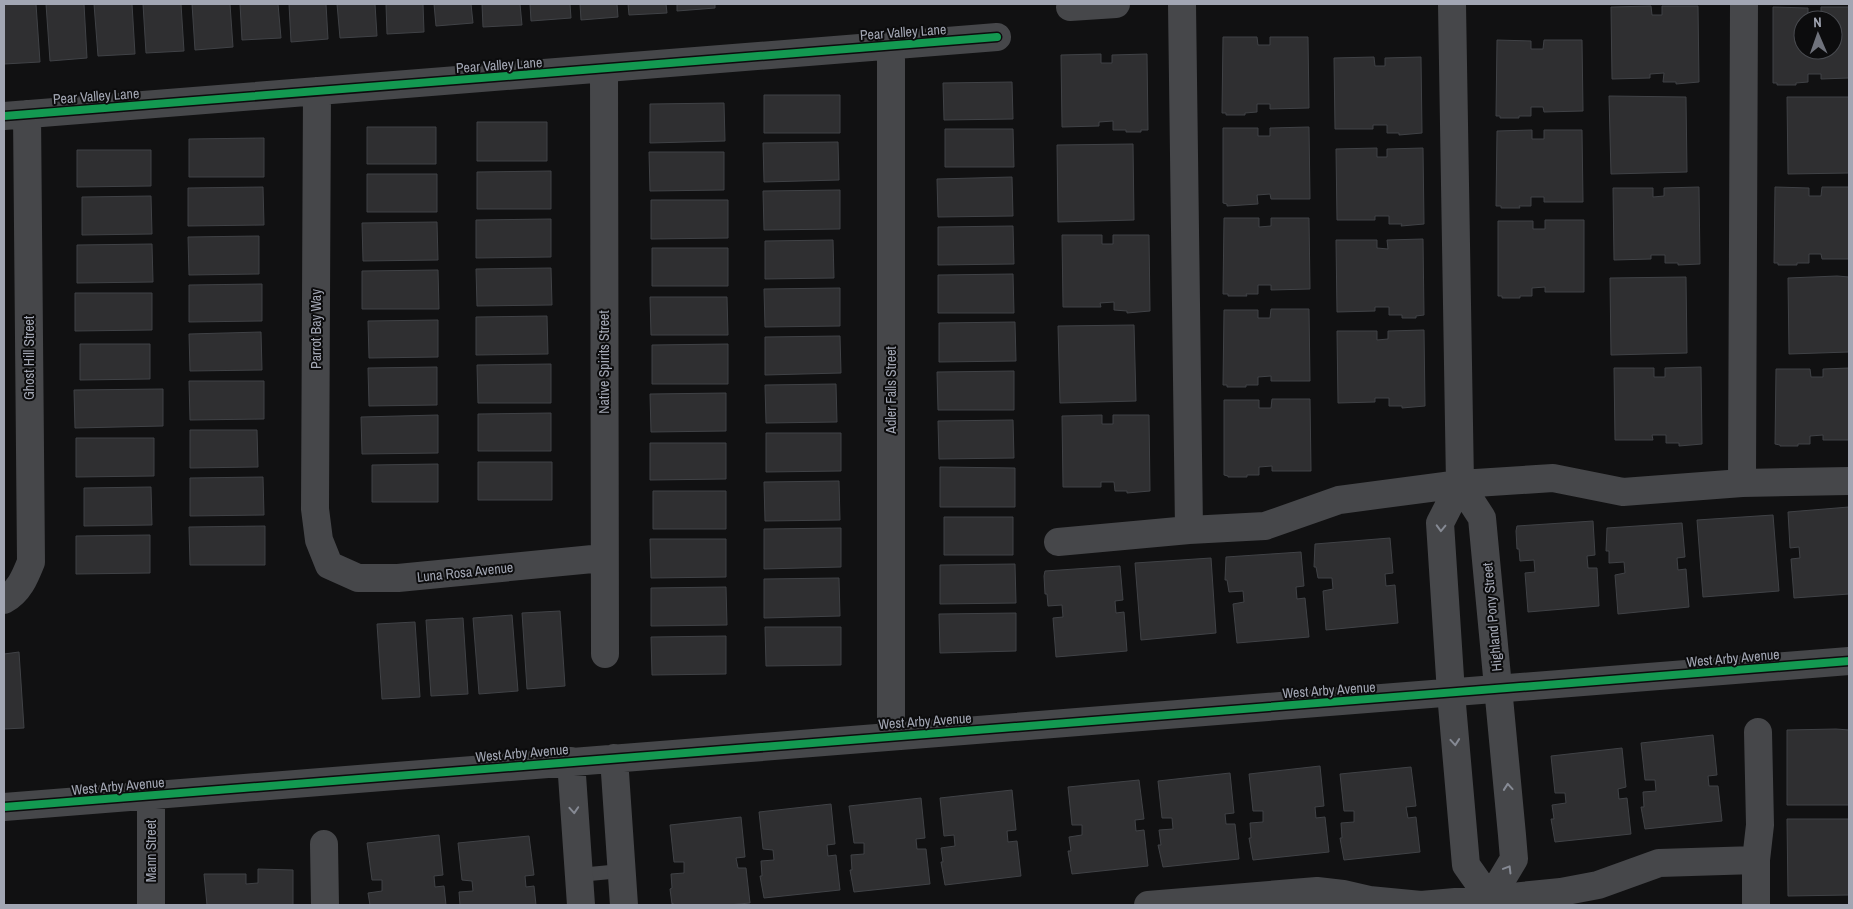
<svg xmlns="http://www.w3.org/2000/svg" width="1853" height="909" viewBox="0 0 1853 909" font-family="'Archivo Narrow',sans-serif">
	<rect width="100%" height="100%" fill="#111112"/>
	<path fill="#2f2f31" stroke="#404246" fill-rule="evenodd" d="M4 4H36L40 62 4 64Z
		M46 4H84L87 58 50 61Z
		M94 4H132L135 54 98 56Z
		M143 4H181L184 51 146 53Z
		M192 4H230L233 47 195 50Z
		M240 4H278L281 38 242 40Z
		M289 4H326L328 39 291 42Z
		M337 4H375L377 36 340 38Z
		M386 4H423L424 32 387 34Z
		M434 4H471L473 23 436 26Z
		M482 4H520L522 25 483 27Z
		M530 4H570L571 18 531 21Z
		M580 4H617L618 17 581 20Z
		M628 4H666L667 13 629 15Z
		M677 4H715V8L677 11Z
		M1651 6 1652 15H1662V6H1698L1699 82 1676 84V82H1663L1664 73 1650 74V78L1612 79 1611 7Z
		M1773 7 1808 8V15H1821V7H1849V78L1821 79V74H1808V82L1796 83V85H1777V83H1773ZM1803 20H1833V50H1803Z
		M1223 37H1257L1258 45H1270V37H1308L1309 108 1270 109V104H1257V112L1245 113V115H1226V113H1222Z
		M1497 40 1531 41V49H1543L1544 40H1582L1583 111 1544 112 1543 107H1531V116H1519V118H1500V116H1496Z
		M1101 54V63H1112V55L1147 54 1148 130H1141V132H1126V130H1113V121L1099 122V126L1062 127 1061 55Z
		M1374 57 1375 66H1385V58L1421 57 1422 133 1399 135V133H1387V125H1373V129H1335L1334 58Z
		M1012 82 1013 119 944 120 943 83Z
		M764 95H840V133H764Z
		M1609 96 1686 97 1687 172 1611 174Z
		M1787 97H1849V173L1788 174Z
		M724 103 725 141 650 143V104Z
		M477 122H547V161H477Z
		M367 127H436V164H367Z
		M1309 127 1310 199H1271L1270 194 1257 195 1258 204 1227 206V204L1223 203V128H1258V136H1270V128Z
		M945 129H1013L1014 167H945Z
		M1532 130V139H1544V130H1582L1583 202H1544V197H1531V206H1519L1520 208H1501V206H1496L1497 131Z
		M264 138V177H189V139Z
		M838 142 839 180 764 182 763 143Z
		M1133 144 1134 220 1058 222 1057 145Z
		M1377 148V157H1387V149L1423 148 1424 224 1401 226 1402 224H1389V216H1375V220H1337L1336 149Z
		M77 150H151V186L77 187Z
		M649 152H724V190L650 191Z
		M551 171V209H477V172Z
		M367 174H437V212H367Z
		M1012 177 1013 216 938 217 937 179Z
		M263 187 264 225 188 226V188Z
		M1699 187 1700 264 1678 265V263H1665V255H1651V259L1614 260 1613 188H1653V197L1664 196V188Z
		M1775 187 1809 188V196H1821L1822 187H1849V259H1822L1821 254H1809V263H1797V265H1778V263H1774Z
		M840 190V229L764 230 763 191Z
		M151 196 152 234 82 235V197Z
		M651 200H728V238L651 239Z
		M1224 218H1259V227L1271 226V218H1309L1310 289 1271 290V285H1258V294H1246L1247 296H1228V294H1223Z
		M551 219V257L476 258V220Z
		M1545 220H1584V292H1545V287L1532 288V296H1520V298H1502V296H1498V221H1533V229H1545Z
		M437 222 438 260 363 261 362 223Z
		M1013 226 1014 264 938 265V227Z
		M1062 235H1102V244H1113V235H1149L1150 311 1127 313V311L1114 310V302L1100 303 1101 307H1063Z
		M259 236V274L189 275 188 237Z
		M1423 239 1424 315 1416 316V318H1402V315H1389V307H1375V311L1337 312 1336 240H1377V248L1388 249 1387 240Z
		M833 240 834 278 765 279V241Z
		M152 244 153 282 77 283V245Z
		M652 248H728V286H652Z
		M551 268 552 305 477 306 476 269Z
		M438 270 439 309H362V271Z
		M1013 274 1014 313H938V275Z
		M1837 276 1849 277V352L1789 354 1788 278Z
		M1686 277 1687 353 1611 355 1610 278Z
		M262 284V321L189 322V285Z
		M840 288V326L765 327 764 289Z
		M75 293H152V330L75 331Z
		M650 297H727L728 335H651Z
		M1271 309H1309L1310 381H1271V376L1258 377V385H1246V387H1227V385H1223L1224 310H1258V318H1270Z
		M547 316 548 354 476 355V317Z
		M438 320V357L369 358 368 321Z
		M1015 322 1016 361 939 362V323Z
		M1134 325 1136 401 1060 403 1058 326Z
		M1424 330 1425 406 1402 408V406H1389V398H1375V402L1338 403 1337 331H1377V340L1388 339V331Z
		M261 332 262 370 190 371 189 334Z
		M840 336 841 373 765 375V337Z
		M80 344H150V379L80 380Z
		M728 344V384H652V345Z
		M551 364V403H478L477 365Z
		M437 367V405L369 406 368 368Z
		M1701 367 1702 444 1679 446V443H1666V435H1652L1653 440H1615L1614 368H1654V377H1665V368Z
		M1849 368V440H1823V435L1810 436V444H1798V446H1780V445L1775 444 1776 369H1810L1811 377H1823V369Z
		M1014 371V410H938L937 372Z
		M189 381H264V419L190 420Z
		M836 384 837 422 766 423 765 385Z
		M163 389V426L75 428 74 390Z
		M726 393V431L651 432 650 394Z
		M1272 399H1310L1311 471H1272V466L1259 467V475H1247V477H1228V476L1224 475V400H1259V408H1271Z
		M551 413V451H478V414Z
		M438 415V453L362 454 361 417Z
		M1102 415V424H1113V415H1149L1150 491 1127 493V491H1115L1114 482H1101V487H1063L1062 416Z
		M1013 420 1014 458 939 459 938 421Z
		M190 430H257L258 467 190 468Z
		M766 433H841V471L766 472Z
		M76 438H154V476L76 477Z
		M650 443H726V479L650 480Z
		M478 462H552V500H478Z
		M438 464V502H372V465Z
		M940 467 1015 468V507H940Z
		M263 477 264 515 190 516V478Z
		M839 481 840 520 765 521 764 482Z
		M151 487 152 525 84 526V488Z
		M653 491H726V529H653Z
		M1849 507V594L1794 598 1791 559 1800 558 1799 547 1790 548 1788 512Z
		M1773 515 1779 591 1703 597 1697 520Z
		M944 517H1013V555H944Z
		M1593 521 1595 555 1587 556 1588 568H1597L1599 606 1528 612 1525 573 1535 572 1534 560 1520 561 1519 549H1517L1516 531 1517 526Z
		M1682 523 1685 557 1677 558 1678 570 1686 569 1689 607 1618 614 1615 575 1625 573 1624 562 1609 563V551H1606L1607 528Z
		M265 526V565H190L189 527Z
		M841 528V567L764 569V529Z
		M150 535V573L76 574V536Z
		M1390 538 1393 573 1385 574 1386 586 1395 585 1398 623 1326 630 1323 591 1333 589 1332 578H1318L1316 567H1314L1315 544Z
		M650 539H726V577L651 578Z
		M1301 552 1304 586 1296 587 1297 599 1305 598 1309 637 1237 643 1233 604 1244 602 1243 591 1229 592 1227 580H1225L1226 557Z
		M1211 558 1216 633 1141 640 1135 563Z
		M1015 564 1016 603 940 604V565Z
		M1120 566 1123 600 1115 601 1116 613 1124 612 1127 651 1056 657 1053 618 1063 617 1062 605 1048 606 1047 594H1045L1044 576 1045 571Z
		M839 578 840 616 764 618V579Z
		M726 587 727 625 651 626V588Z
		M560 611 565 686 527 689 522 613Z
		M1016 613V651L940 653 939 614Z
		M512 615 518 691 479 694 473 618Z
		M463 618 468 694 431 696 426 620Z
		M415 622 420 697 382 699 377 624Z
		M765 627H841V665L766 666Z
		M726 636V674L652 675 651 637Z
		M19 652 24 728 4 729V654Z
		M1836 729 1849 730V805H1787V730Z
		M1713 735 1717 775 1708 776 1709 786H1718L1722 821 1645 829 1641 807H1644L1643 792 1656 791 1655 780H1645L1641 743Z
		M1622 748 1626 787 1618 789 1619 799 1627 798 1631 834 1555 842 1551 819H1554L1552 805 1566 803 1565 793H1555L1551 756Z
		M1320 766 1324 806 1315 807 1316 818 1325 817 1329 852 1253 860 1249 838H1251L1250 823 1263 822V811H1253L1249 774Z
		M1411 767 1416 806 1406 807 1408 818 1416 817 1420 852 1344 860 1340 838H1342L1341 823 1354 822V811H1344L1340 774Z
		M1230 773 1234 813 1225 814 1226 824H1235L1239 859 1163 867 1158 845H1161L1159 830 1173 829 1172 818H1162L1158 781Z
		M1139 780 1144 819 1135 820 1136 831 1144 830 1148 866 1072 874 1068 851H1071L1069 837 1082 835V825H1072L1068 787Z
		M1012 790 1016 830 1007 831 1008 842 1017 841 1021 876 945 885 941 862H943L941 848 955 846 954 835 944 836 940 798Z
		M921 798 925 838 916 839 917 849H926L930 884 854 892 850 870H852L851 855 864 854V843H854L849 806Z
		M831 804 835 844 827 845 828 856 836 855 840 890 764 898 760 876H762L761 861 774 860 773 850 763 849 759 812Z
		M741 817 745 857 736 858 738 868H746L750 903 728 905H673V903L672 904 670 889 672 888 671 874 684 873V862H674L670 825Z
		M1787 819H1849V895L1788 896Z
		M439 835 443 875 434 876 435 887 444 886 446 905H370L368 893 382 891V880H372L367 843Z
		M529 836 534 875 525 876 526 887 534 886 536 905H460L459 892 473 891 472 881 462 880 458 843Z
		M258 869 293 870V905H207L204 874H246V884L258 883Z"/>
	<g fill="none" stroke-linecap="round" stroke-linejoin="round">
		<path stroke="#46474a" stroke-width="14" d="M579 875 621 871"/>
		<path stroke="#46474a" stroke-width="28" d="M1182 4 1189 530
			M1452 4 1460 484 1440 523 1451 693 1466 865 1490 899
			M1070 7 1116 4
			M891 45V736
			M604 69 605 654
			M317 91 315 509 319 540 329 565 358 578H398L603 558
			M4 116 997 37
			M1742 483 1744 4
			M1460 484 1482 518 1512 835 1514 859 1490 899
			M1058 542 1189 530 1265 526 1339 500 1460 484 1553 478 1623 492 1742 483 1849 481
			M4 600C19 592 25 577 31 562L27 114
			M614 758 624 905
			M571 761 581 905
			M151 796V905
			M4 807 1849 661
			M324 844 325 905
			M1148 905 1317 891 1343 894 1369 900 1421 905 1490 899 1561 892 1598 885 1659 863 1756 860
			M1756 905V860L1760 825 1758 732"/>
		<g stroke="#0c0c0d" stroke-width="11">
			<path id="cycleway" d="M4 116 997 37
				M4 807 1849 661"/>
		</g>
		<use href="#cycleway" stroke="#139951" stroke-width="8"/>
	</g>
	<defs><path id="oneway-chevron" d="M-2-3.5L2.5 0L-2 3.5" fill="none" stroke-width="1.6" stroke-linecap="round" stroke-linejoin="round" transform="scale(1.25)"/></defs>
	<g stroke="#868a94">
		<use href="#oneway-chevron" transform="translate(1441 528) rotate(92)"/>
		<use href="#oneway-chevron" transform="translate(1455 742) rotate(85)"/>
		<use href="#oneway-chevron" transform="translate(1508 787) rotate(-95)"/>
		<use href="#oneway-chevron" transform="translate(574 810) rotate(86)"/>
		<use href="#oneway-chevron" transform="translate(1508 869) rotate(-59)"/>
	</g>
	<g text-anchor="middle" stroke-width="4" stroke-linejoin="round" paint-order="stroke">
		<g font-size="14" fill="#a2a6b3" stroke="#0c0c0d">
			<text transform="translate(903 32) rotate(-4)" y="5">Pear Valley Lane</text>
			<text transform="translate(499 65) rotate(-4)" y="5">Pear Valley Lane</text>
			<text transform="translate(96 96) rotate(-4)" y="5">Pear Valley Lane</text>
			<text transform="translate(316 329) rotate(-90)" y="5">Parrot Bay Way</text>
			<text transform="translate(29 358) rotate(-90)" y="5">Ghost Hill Street</text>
			<text transform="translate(604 362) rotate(-90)" y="5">Native Spirits Street</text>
			<text transform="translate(891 390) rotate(-90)" y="5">Adler Falls Street</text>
			<text transform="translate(465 572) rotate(-6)" y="5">Luna Rosa Avenue</text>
			<text transform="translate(1492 617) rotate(-95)" y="5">Highland Pony Street</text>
			<text transform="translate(1733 658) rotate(-5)" y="5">West Arby Avenue</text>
			<text transform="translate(1329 690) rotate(-4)" y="5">West Arby Avenue</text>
			<text transform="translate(925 721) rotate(-4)" y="5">West Arby Avenue</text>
			<text transform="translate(522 753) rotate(-5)" y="5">West Arby Avenue</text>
			<text transform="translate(118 786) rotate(-5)" y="5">West Arby Avenue</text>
			<text transform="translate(151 851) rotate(-90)" y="5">Mann Street</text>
		</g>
	</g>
	<rect width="1853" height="909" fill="none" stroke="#a2a6b3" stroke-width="10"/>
	<g transform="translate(1818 35) rotate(358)"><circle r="24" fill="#0c0c0d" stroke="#484a4f"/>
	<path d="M0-4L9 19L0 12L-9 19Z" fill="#6f727b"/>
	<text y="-8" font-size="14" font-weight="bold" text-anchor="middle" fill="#a2a6b3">N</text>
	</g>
</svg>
